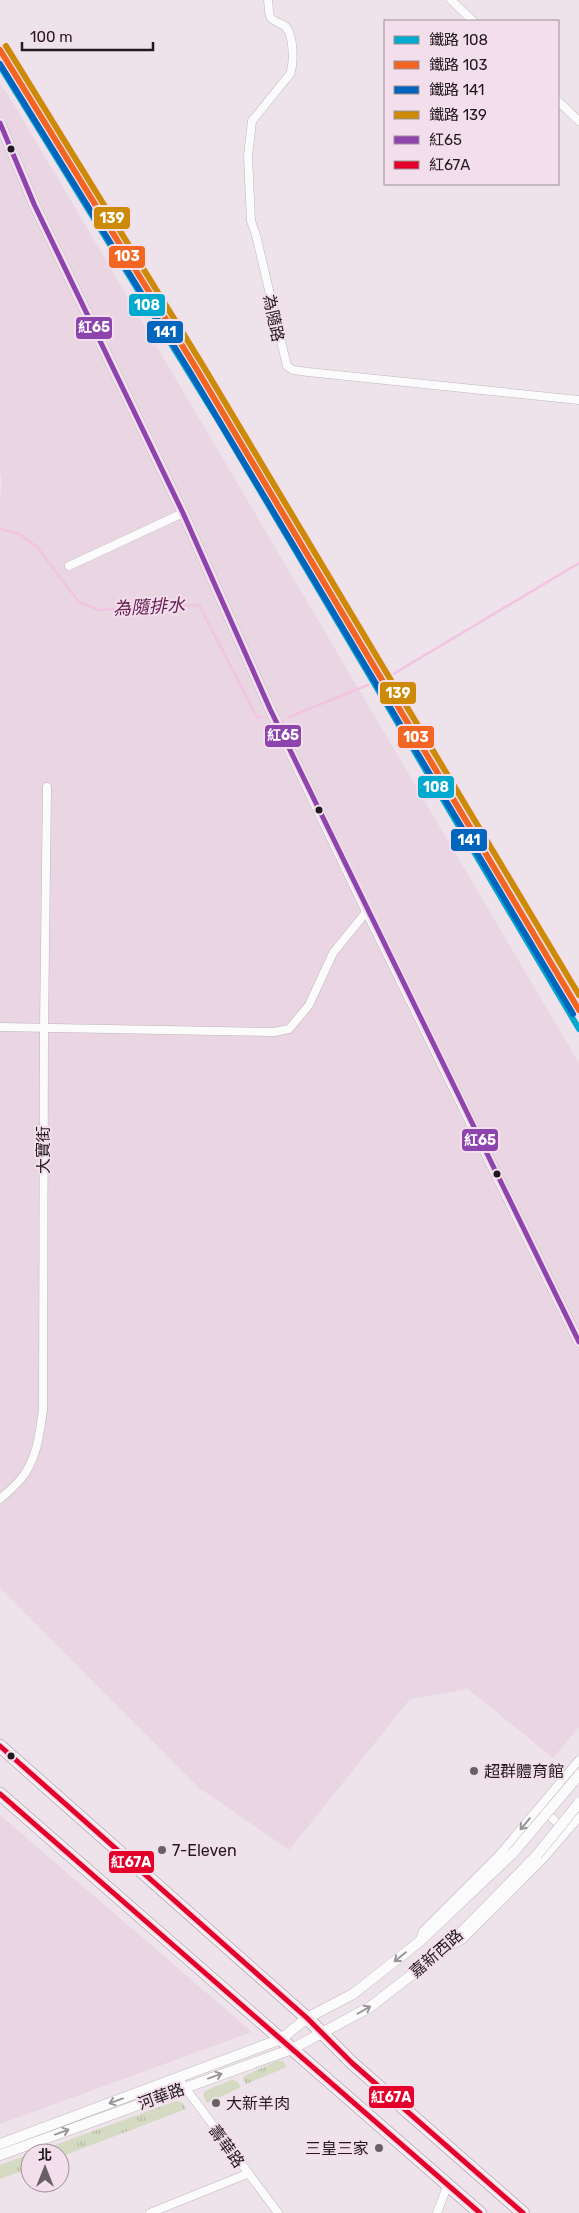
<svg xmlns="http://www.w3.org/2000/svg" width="579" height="2213" viewBox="0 0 579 2213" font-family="Rubik,'Noto Sans TC',sans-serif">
	<defs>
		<pattern id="park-tufts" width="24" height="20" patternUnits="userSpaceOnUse" patternTransform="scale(1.25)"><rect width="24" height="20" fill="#d5dac2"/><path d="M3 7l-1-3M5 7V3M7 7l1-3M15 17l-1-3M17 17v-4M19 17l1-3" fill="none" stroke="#b7baa6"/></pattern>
	</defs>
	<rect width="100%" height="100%" fill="#eee3ea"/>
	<path fill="#e9d6e2" d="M0 84 8 94 579 1063V1727L553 1758 468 1689 410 1699 289 1850 198 1787 0 1588V497L2 481 0 471Z
		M0 1815 252 2032 0 2124Z"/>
	<path fill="url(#park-tufts)" d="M277 2061H283L287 2067 246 2084 243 2080 244 2076Z
		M231 2080 237 2081 241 2087 207 2103 204 2097 205 2091Z
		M176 2101 183 2103 186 2109 60 2157V2153H33Z
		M30 2154V2168L0 2179V2165Z"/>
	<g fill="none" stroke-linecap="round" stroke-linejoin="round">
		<path stroke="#f2c4e2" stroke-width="2.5" d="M0 529 19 534 37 547 79 602 99 610 199 605 257 717H262
			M289 717 390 676 579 563"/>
		<g stroke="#bfb6bb" stroke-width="9">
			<path id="minor" d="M268 0C269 5 268 16 272 19 276 23 282 23 286 27 294 37 294 63 290 74L252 121 248 156 251 221 256 235 287 366 293 370 308 372 579 400
				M451 0 473 21
				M558 101 579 121
				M69 566 183 513
				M0 1027 274 1032 289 1029 309 1005 333 953 367 911
				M0 1499C7 1493 14 1487 20 1480 37 1461 40 1432 43 1409L44 1028 47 787
				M543 1810 564 1829
				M420 1940 423 1931 500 1854 579 1760
				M452 1945 462 1940 544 1858 579 1817
				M178 2078 278 2213
				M150 2213 247 2174
				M437 2213 448 2184"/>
		</g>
		<g stroke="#bfb6bb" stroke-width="11">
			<path id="tertiary" d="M0 123 34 204 183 513 270 709 367 911 579 1342
				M0 2144 281 2039 307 2018 353 1994 419 1942 513 1853
				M0 2155 292 2049 370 2007 445 1949 537 1855"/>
		</g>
		<g stroke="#bfb6bb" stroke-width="14">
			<path id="primary" d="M0 1746 307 2018 352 2063 523 2213
				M0 1794 480 2213"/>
		</g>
		<use href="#minor" stroke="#fcfbfc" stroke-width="8"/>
		<use href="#tertiary" stroke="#fcfbfc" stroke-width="10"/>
		<use href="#primary" stroke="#fcfbfc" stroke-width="12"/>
		<g stroke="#bfb6bb" stroke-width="11" stroke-linecap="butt">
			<path id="tertiary-bridge" d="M513 1853 579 1775
				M537 1855 579 1803"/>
		</g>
		<use href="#tertiary-bridge" stroke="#fcfbfc" stroke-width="10"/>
		<g stroke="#f3deeb" stroke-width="9">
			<path id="bus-1" d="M0 123 34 204 183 513 270 709 579 1342"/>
		</g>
		<g stroke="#f3deeb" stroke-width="9">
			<path id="bus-2" d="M0 1746 307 2018 352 2063 523 2213
				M0 1794 480 2213"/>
		</g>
		<use href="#bus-1" stroke="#8e44ad" stroke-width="5"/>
		<use href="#bus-2" stroke="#e4002b" stroke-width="5"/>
		<g stroke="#f3deeb" stroke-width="10">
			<path id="rail-1" d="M0 66 221 425 579 1029"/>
		</g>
		<g stroke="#f3deeb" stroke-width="10">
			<path id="rail-2" d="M0 50 196 368 579 1010"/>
		</g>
		<g stroke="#f3deeb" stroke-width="10">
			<path id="rail-3" d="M0 64 190 372 573 1014"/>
		</g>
		<g stroke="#f3deeb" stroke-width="10">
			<path id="rail-4" d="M6 46 202 364 579 995"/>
		</g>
		<use href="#rail-1" stroke="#00a9ce" stroke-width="6"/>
		<use href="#rail-2" stroke="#f26522" stroke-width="6"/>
		<use href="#rail-3" stroke="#0065bd" stroke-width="6"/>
		<use href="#rail-4" stroke="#cc8a06" stroke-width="6"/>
	</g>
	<defs><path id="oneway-shaft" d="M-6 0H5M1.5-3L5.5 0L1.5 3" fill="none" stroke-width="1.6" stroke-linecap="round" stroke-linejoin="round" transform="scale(1.25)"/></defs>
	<g stroke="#999598">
		<use href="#oneway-shaft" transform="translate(525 1824) rotate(130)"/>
		<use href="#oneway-shaft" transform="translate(400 1957) rotate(141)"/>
		<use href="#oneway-shaft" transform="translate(364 2010) rotate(-30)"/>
		<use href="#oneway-shaft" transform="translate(215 2076) rotate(-20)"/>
		<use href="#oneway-shaft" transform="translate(116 2101) rotate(160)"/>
		<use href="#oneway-shaft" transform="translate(62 2132) rotate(-20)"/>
	</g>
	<g fill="#20191e" stroke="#f3deeb" stroke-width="2">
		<circle cx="11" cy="149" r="4.5"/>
		<circle cx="319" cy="810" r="4.5"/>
		<circle cx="497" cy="1174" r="4.5"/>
		<circle cx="11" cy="1756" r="4.5"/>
	</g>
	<g fill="#686065" stroke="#f3deeb" stroke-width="2">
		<circle cx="474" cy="1771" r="5"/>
		<circle cx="162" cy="1850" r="5"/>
		<circle cx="216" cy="2103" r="5"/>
		<circle cx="379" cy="2148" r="5"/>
	</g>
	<g text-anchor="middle" stroke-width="4" stroke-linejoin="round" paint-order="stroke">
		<g font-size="16" fill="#20191e" stroke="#f3deeb">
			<text transform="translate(274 318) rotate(78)" y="6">為隨路</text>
			<text transform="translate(43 1150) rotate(-90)" y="6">大寶街</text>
			<text transform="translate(436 1953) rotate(-41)" y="6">嘉新西路</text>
			<text transform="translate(161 2096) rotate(-20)" y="6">河華路</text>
			<text transform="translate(227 2146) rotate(54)" y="6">壽華路</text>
		</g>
		<g font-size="16" fill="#20191e" stroke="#f3deeb" text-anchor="start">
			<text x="484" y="1777">超群體育館</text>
			<text x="172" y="1856">7-Eleven</text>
			<text x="226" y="2109">大新羊肉</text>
			<text x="369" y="2154" text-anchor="end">三皇三家</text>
		</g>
		<g font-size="18" font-style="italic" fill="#672054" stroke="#f3deeb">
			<text transform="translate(149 607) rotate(-3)" y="6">為隨排水</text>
		</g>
	</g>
	<g stroke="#f3deeb" stroke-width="2">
		<rect x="93" y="206" width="38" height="24" rx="5" fill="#cc8a06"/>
		<rect x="108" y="245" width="38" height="24" rx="5" fill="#f26522"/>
		<rect x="128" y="293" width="38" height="24" rx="5" fill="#00a9ce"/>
		<rect x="75" y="316" width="38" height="24" rx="5" fill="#8e44ad"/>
		<rect x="146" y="320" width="38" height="24" rx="5" fill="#0065bd"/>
		<rect x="379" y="681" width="38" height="24" rx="5" fill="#cc8a06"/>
		<rect x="264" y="724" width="38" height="24" rx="5" fill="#8e44ad"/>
		<rect x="397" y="725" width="38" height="24" rx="5" fill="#f26522"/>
		<rect x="417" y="775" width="38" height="24" rx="5" fill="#00a9ce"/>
		<rect x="450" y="828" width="38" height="24" rx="5" fill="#0065bd"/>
		<rect x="461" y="1128" width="38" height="24" rx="5" fill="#8e44ad"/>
		<rect x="108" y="1850" width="47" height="24" rx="5" fill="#e4002b"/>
		<rect x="368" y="2085" width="47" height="24" rx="5" fill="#e4002b"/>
	</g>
	<g font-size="14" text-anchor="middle" font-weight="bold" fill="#fff">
		<text x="112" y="223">139</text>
		<text x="127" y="261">103</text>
		<text x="147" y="310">108</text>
		<text x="94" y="332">紅65</text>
		<text x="165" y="337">141</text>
		<text x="398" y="698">139</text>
		<text x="283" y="740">紅65</text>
		<text x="416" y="742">103</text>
		<text x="436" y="792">108</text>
		<text x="469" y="845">141</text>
		<text x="480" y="1145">紅65</text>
		<text x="131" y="1867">紅67A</text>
		<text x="391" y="2102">紅67A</text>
	</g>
	<rect x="384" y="20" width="175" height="165" fill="#f3deeb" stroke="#9f8f99"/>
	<rect x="394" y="36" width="25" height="8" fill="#00a9ce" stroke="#9f8f99"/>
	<text x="429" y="45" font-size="15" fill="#20191e">鐵路 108</text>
	<rect x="394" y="61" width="25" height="8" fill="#f26522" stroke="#9f8f99"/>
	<text x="429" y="70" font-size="15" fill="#20191e">鐵路 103</text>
	<rect x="394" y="86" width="25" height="8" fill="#0065bd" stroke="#9f8f99"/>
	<text x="429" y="95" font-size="15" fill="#20191e">鐵路 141</text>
	<rect x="394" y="111" width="25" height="8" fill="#cc8a06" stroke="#9f8f99"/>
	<text x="429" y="120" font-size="15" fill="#20191e">鐵路 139</text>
	<rect x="394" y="136" width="25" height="8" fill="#8e44ad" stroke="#9f8f99"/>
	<text x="429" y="145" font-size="15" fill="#20191e">紅65</text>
	<rect x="394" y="161" width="25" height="8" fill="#e4002b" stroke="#9f8f99"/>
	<text x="429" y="170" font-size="15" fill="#20191e">紅67A</text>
	<g transform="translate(45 2168)"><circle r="24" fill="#f3deeb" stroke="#9f8f99"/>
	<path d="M0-4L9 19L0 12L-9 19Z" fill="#686065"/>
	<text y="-8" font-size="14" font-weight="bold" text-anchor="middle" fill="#20191e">北</text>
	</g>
	<path d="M22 42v8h131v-8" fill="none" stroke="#20191e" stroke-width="2.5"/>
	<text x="30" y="42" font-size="15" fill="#20191e" stroke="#f3deeb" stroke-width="4" paint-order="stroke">100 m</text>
</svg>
